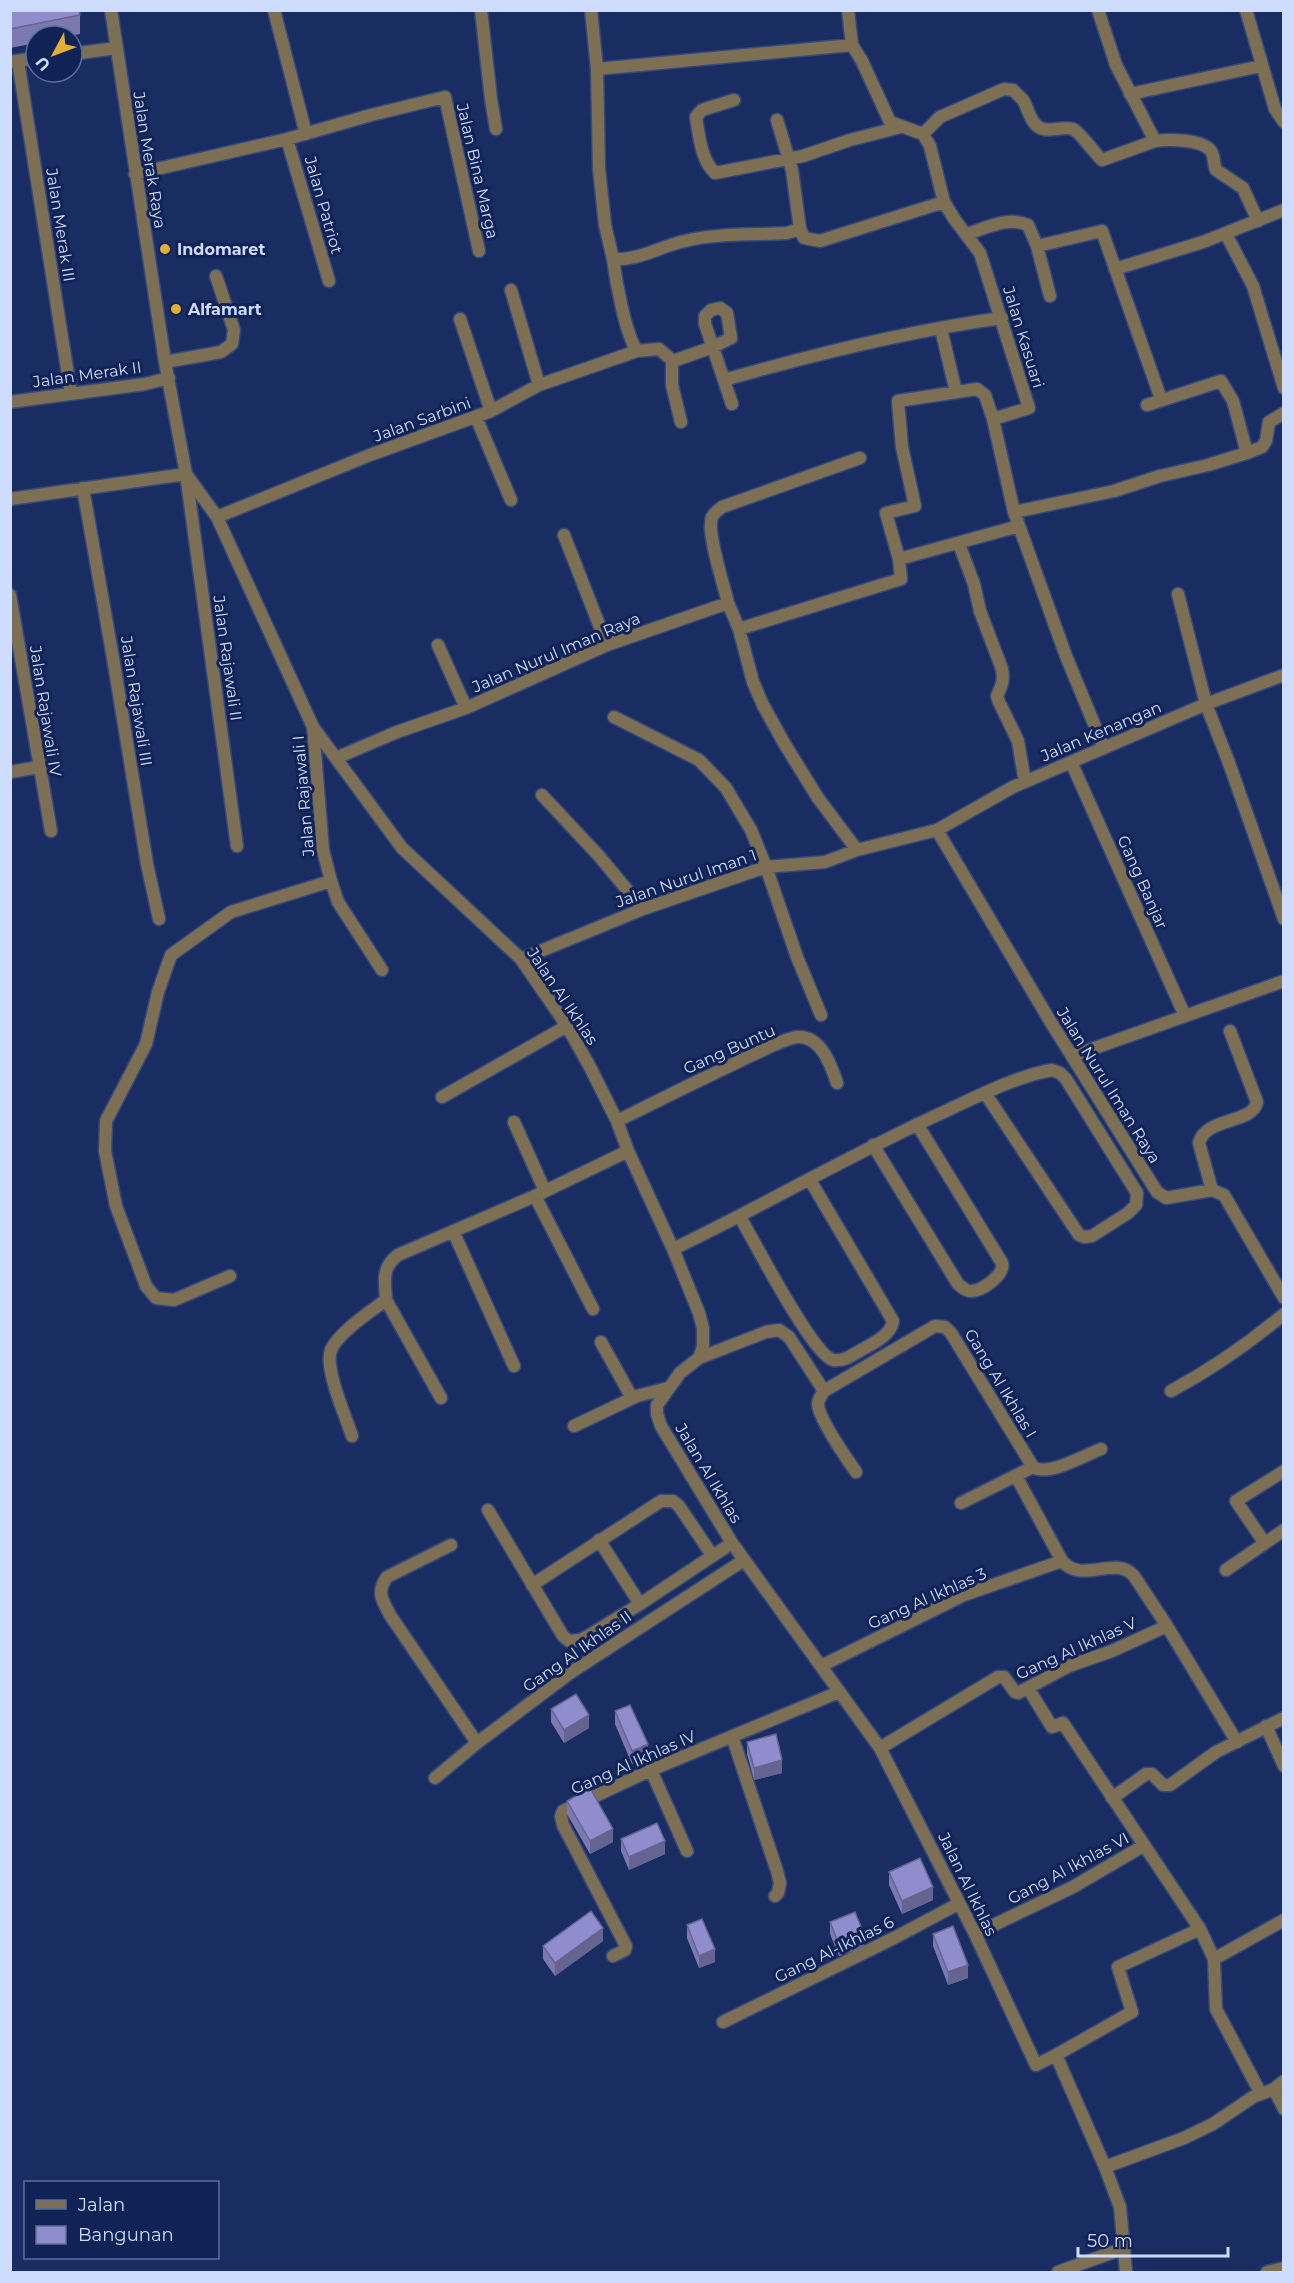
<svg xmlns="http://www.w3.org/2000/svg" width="1294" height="2283" viewBox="0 0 1294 2283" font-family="Montserrat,sans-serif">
	<rect width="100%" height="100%" fill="#1a2d62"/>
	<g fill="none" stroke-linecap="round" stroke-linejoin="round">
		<g stroke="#37497b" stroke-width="15">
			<path id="minor" d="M111 10 165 362 186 474 217 517 313 727 323 850 331 881 338 902 382 970
				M274 10 306 134
				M481 10 491 99 496 129
				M591 10 597 69 599 168 605 225 613 259C638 261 661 246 685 241 716 233 755 235 787 233L800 229 804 238 820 241 944 202
				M848 10 852 45 862 61 890 122 923 134 930 146 944 202 955 220 980 253 1029 408 993 419 1014 512 1066 656 1104 748
				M1246 10 1275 109 1284 122
				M72 54 116 48
				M18 61 71 394
				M10 62 36 58
				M597 69 852 45
				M1130 94 1261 66
				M734 100 702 110 696 117C699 135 701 160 715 173L803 156 850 140 901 127
				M777 120 792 170 800 229
				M923 134 940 117 1004 89 1013 90C1016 93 1020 97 1023 100 1028 108 1029 118 1036 125 1047 135 1060 125 1073 129 1081 133 1094 153 1102 160L1155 141 1116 65 1098 10
				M287 139 329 281
				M1155 141C1168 139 1202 139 1211 151 1215 157 1213 164 1216 170L1243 188 1258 221
				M135 174 287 139 371 115 445 97 479 251
				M967 234C986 228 1008 216 1028 225L1037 246 1050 296
				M1226 234 1253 286 1284 388
				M1037 246 1102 231 1161 399
				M613 259C616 281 625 333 637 351L659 349 672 360H676L713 347 731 338 727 313 720 308 711 310 705 316V324L732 404
				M1115 269 1203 242 1284 210
				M511 290 539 385
				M460 319 491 411
				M941 329 956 392
				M672 360V385L681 422
				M165 362 221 352 232 344 234 330 216 276
				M724 380C815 354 908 331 1002 318
				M10 402 145 384 169 378
				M1147 405 1221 381 1233 401 1247 453
				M476 417 511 500
				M83 488 114 664 147 864 159 919
				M10 499 186 474 237 846
				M1014 512 1114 491 1160 476 1208 465 1247 453 1262 447 1266 441 1269 422 1284 413
				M217 517 370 455 491 411 539 385 637 351
				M564 535 607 645
				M959 544 974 584 980 611 1002 669C1004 681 1002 685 997 696L999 702 1018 741 1025 782
				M899 559 1019 526
				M1178 594 1206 704 1229 763 1284 919
				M10 595 51 831
				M728 603C724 585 706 532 712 517 714 513 718 510 722 507L860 458
				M739 629 901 579 899 559 886 513 915 506 902 447 898 401 977 389 985 395 993 419
				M438 645 466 708
				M614 717 699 760 726 788 751 830 766 867 797 957 821 1015
				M313 727 402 848 521 959 567 1026 590 1067 617 1121 628 1151 673 1249 699 1313 703 1328V1347L699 1358 680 1373 657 1405V1414L661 1426 732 1543 880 1748 975 1934 1036 2065 1056 2055 1105 2167 1184 2138 1213 2124 1253 2097 1274 2089 1284 2081
				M336 758 397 732 466 708 607 645 728 603 739 629 753 682 763 705 784 743 818 798 857 850
				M1071 762 1185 1016
				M10 772 39 767
				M542 795 599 856 643 909
				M937 830 1050 1021 1157 1192 1166 1198 1212 1190 1224 1195 1284 1298
				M521 959 643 909 766 867 825 862 857 850 937 830 1013 787 1206 704 1284 675
				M1072 1056 1284 981
				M442 1097 567 1026
				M617 1121C661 1099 706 1077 750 1056 762 1051 785 1038 798 1037 821 1036 831 1065 837 1083
				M514 1122 545 1191
				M873 1145 958 1284C962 1287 965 1291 971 1291 982 1291 1005 1275 1002 1263L917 1124
				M1212 1190 1199 1143C1205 1117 1253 1124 1257 1102L1230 1031
				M535 1196 593 1309
				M740 1217C754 1241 812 1354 833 1360 844 1362 854 1354 863 1349 874 1343 891 1335 893 1321L810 1180
				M453 1231 514 1366
				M673 1249C765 1205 853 1153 946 1111 978 1096 1017 1076 1052 1070L1060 1073 1066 1079 1137 1193 1136 1205 1128 1213 1092 1236 1084 1237 1079 1235 985 1093
				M230 1276 174 1300 156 1298 146 1286 116 1206 105 1151 106 1121 146 1044 158 992 171 955 231 912 331 881
				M386 1300 441 1398
				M601 1342 632 1398
				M699 1358 766 1332 779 1330 789 1337 824 1391
				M1171 1391C1212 1369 1248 1344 1284 1314
				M574 1426 637 1396 668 1388
				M352 1436C346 1417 324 1368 331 1350 339 1332 370 1312 386 1300 385 1281 381 1268 398 1255L535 1196 628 1151
				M856 1472C847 1459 818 1418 818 1404 818 1399 822 1395 824 1391L935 1326 945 1327 951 1333 1033 1467C1048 1477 1085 1455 1101 1449
				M1016 1476 1062 1561
				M961 1503 1033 1467
				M488 1510 563 1636 569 1641 580 1640 588 1636 640 1604 732 1543
				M599 1540 640 1604
				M1264 1542 1236 1501 1284 1471
				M451 1545 387 1577C376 1593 382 1599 390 1615L477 1743
				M1226 1570 1284 1530
				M532 1585 661 1501H673L679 1506 712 1555
				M821 1666 964 1595 1062 1561C1083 1585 1115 1554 1134 1576L1167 1626 1237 1742
				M1028 1688 1052 1727 1063 1723 1200 1929 1214 1959 1216 2009 1261 2094
				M1266 1726 1284 1766
				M732 1736 777 1871 780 1883 778 1893 775 1896
				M880 1748 998 1677H1004L1015 1692 1018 1693 1069 1666 1112 1651 1167 1626
				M651 1770 687 1851
				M435 1778 477 1743 570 1673 744 1560
				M1112 1798 1146 1774H1152L1163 1785H1170L1216 1752 1284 1718
				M975 1934 1073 1887 1143 1846
				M613 1956 625 1950 626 1946 563 1825 561 1816 563 1811 651 1770 839 1692
				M1214 1959 1284 1920
				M723 2022 896 1937 958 1904
				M1056 2055 1132 2012 1118 1967 1200 1929
				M1274 2089 1284 2109
				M1105 2167 1120 2207 1126 2272
				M1058 2272 1125 2248
				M1267 2272 1284 2268"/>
		</g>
		<use href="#minor" stroke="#7c6f54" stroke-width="12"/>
	</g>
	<path fill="#7c79b1" d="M10 10 80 15V34L70 36H36V43L10 48Z
		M551 1709 589 1728 564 1743 551 1722Z
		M615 1711 648 1757 632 1764 615 1724Z
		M747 1742 782 1773 754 1780 747 1754Z
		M567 1801 613 1842 590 1854 567 1814Z
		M621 1839 665 1854 629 1870 621 1851Z
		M889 1872 933 1900 902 1914 889 1885Z
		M830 1922 864 1947 839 1956 830 1934Z
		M687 1925 715 1962 699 1968 687 1938Z
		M933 1934 968 1978 948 1985 933 1946Z
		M603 1941 555 1976 543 1959V1946Z"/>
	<path fill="#656390" d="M589 1715V1728L564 1743V1730Z
		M648 1744V1757L632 1764V1751Z
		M782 1760V1773L754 1780V1768Z
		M613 1829V1842L590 1854V1841Z
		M665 1841V1854L629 1870V1857Z
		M933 1887V1900L902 1914V1901Z
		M603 1928V1941L555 1976V1963Z
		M864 1934V1947L839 1956V1944Z
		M715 1949V1962L699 1968V1956Z
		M968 1965V1978L948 1985V1972Z"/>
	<path fill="#908dce" stroke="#656390" stroke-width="1.5" d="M10 10H79L80 15 10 29Z
		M576 1694 589 1715 564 1730 551 1709Z
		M630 1705 648 1744 632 1751 615 1711Z
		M776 1734 782 1760 754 1768 747 1742Z
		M590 1788 613 1829 590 1841 567 1801Z
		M657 1823 665 1841 629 1857 621 1839Z
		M920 1858 933 1887 902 1901 889 1872Z
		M591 1911 603 1928 555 1963 543 1946Z
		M855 1912 864 1934 839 1944 830 1922Z
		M702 1919 715 1949 699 1956 687 1925Z
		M953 1926 968 1965 948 1972 933 1934Z"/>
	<g fill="#e1af34" stroke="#112356" stroke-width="2">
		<circle cx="165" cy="249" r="6"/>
		<circle cx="176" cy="309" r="6"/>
	</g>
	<g text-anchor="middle" stroke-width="6" stroke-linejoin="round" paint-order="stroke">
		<g font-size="16" fill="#ceddfe" stroke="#112356">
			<text transform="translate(150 160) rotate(81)" y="6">Jalan Merak Raya</text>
			<text transform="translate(478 171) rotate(77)" y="6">Jalan Bina Marga</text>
			<text transform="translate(324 205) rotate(74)" y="6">Jalan Patriot</text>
			<text transform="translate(61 225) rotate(81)" y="6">Jalan Merak III</text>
			<text transform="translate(1024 337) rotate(73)" y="6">Jalan Kasuari</text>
			<text transform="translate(87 374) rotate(-8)" y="6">Jalan Merak II</text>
			<text transform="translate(422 419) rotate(-20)" y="6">Jalan Sarbini</text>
			<text transform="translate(556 652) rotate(-23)" y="6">Jalan Nurul Iman Raya</text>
			<text transform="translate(228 658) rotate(82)" y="6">Jalan Rajawali II</text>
			<text transform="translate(137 701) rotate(81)" y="6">Jalan Rajawali III</text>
			<text transform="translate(46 711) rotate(81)" y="6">Jalan Rajawali IV</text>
			<text transform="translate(1101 731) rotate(-23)" y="6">Jalan Kenangan</text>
			<text transform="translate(303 796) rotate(-95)" y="6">Jalan Rajawali I</text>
			<text transform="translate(686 878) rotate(-19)" y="6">Jalan Nurul Iman 1</text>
			<text transform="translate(1143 882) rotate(66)" y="6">Gang Banjar</text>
			<text transform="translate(563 996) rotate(56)" y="6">Jalan Al Ikhlas</text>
			<text transform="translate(729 1049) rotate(-24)" y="6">Gang Buntu</text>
			<text transform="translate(1109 1085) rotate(58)" y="6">Jalan Nurul Iman Raya</text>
			<text transform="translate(1001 1383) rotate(59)" y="6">Gang Al Ikhlas I</text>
			<text transform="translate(709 1473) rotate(59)" y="6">Jalan Al Ikhlas</text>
			<text transform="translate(927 1598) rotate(-24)" y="6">Gang Al Ikhlas 3</text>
			<text transform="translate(1076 1648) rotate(-24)" y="6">Gang Al Ikhlas V</text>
			<text transform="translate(577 1651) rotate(-35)" y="6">Gang Al Ikhlas II</text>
			<text transform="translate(633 1762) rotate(-24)" y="6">Gang Al Ikhlas IV</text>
			<text transform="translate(1068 1868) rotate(-28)" y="6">Gang Al Ikhlas VI</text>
			<text transform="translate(968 1884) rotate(64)" y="6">Jalan Al Ikhlas</text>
			<text transform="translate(834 1949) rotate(-26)" y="6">Gang Al-Ikhlas 6</text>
		</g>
		<g font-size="16" font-weight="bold" fill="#ceddfe" stroke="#112356" text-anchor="start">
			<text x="177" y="255">Indomaret</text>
			<text x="188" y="315">Alfamart</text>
		</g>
	</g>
	<rect width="1294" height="2283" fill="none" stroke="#ceddfe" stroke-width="24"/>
	<rect x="24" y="2181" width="195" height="78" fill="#112356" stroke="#5d6d99" stroke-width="1.5"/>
	<rect x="36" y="2200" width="30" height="9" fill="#7c6f54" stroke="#5d6d99" stroke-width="1.5"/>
	<text x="78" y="2211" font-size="18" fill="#ceddfe">Jalan</text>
	<rect x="36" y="2226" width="30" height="18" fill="#908dce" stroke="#5d6d99" stroke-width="1.5"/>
	<text x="78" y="2241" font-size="18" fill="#ceddfe">Bangunan</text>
	<g transform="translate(54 54) rotate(229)"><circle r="28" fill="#112356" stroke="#5d6d99" stroke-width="1.5"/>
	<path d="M0-4.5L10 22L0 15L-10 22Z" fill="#e1af34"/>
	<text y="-9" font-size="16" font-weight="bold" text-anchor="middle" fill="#ceddfe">U</text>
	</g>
	<path d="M1078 2247v9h150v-9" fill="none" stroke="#ceddfe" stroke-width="3"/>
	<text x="1087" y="2247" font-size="18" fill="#ceddfe" stroke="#112356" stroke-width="4.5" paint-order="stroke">50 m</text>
</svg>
